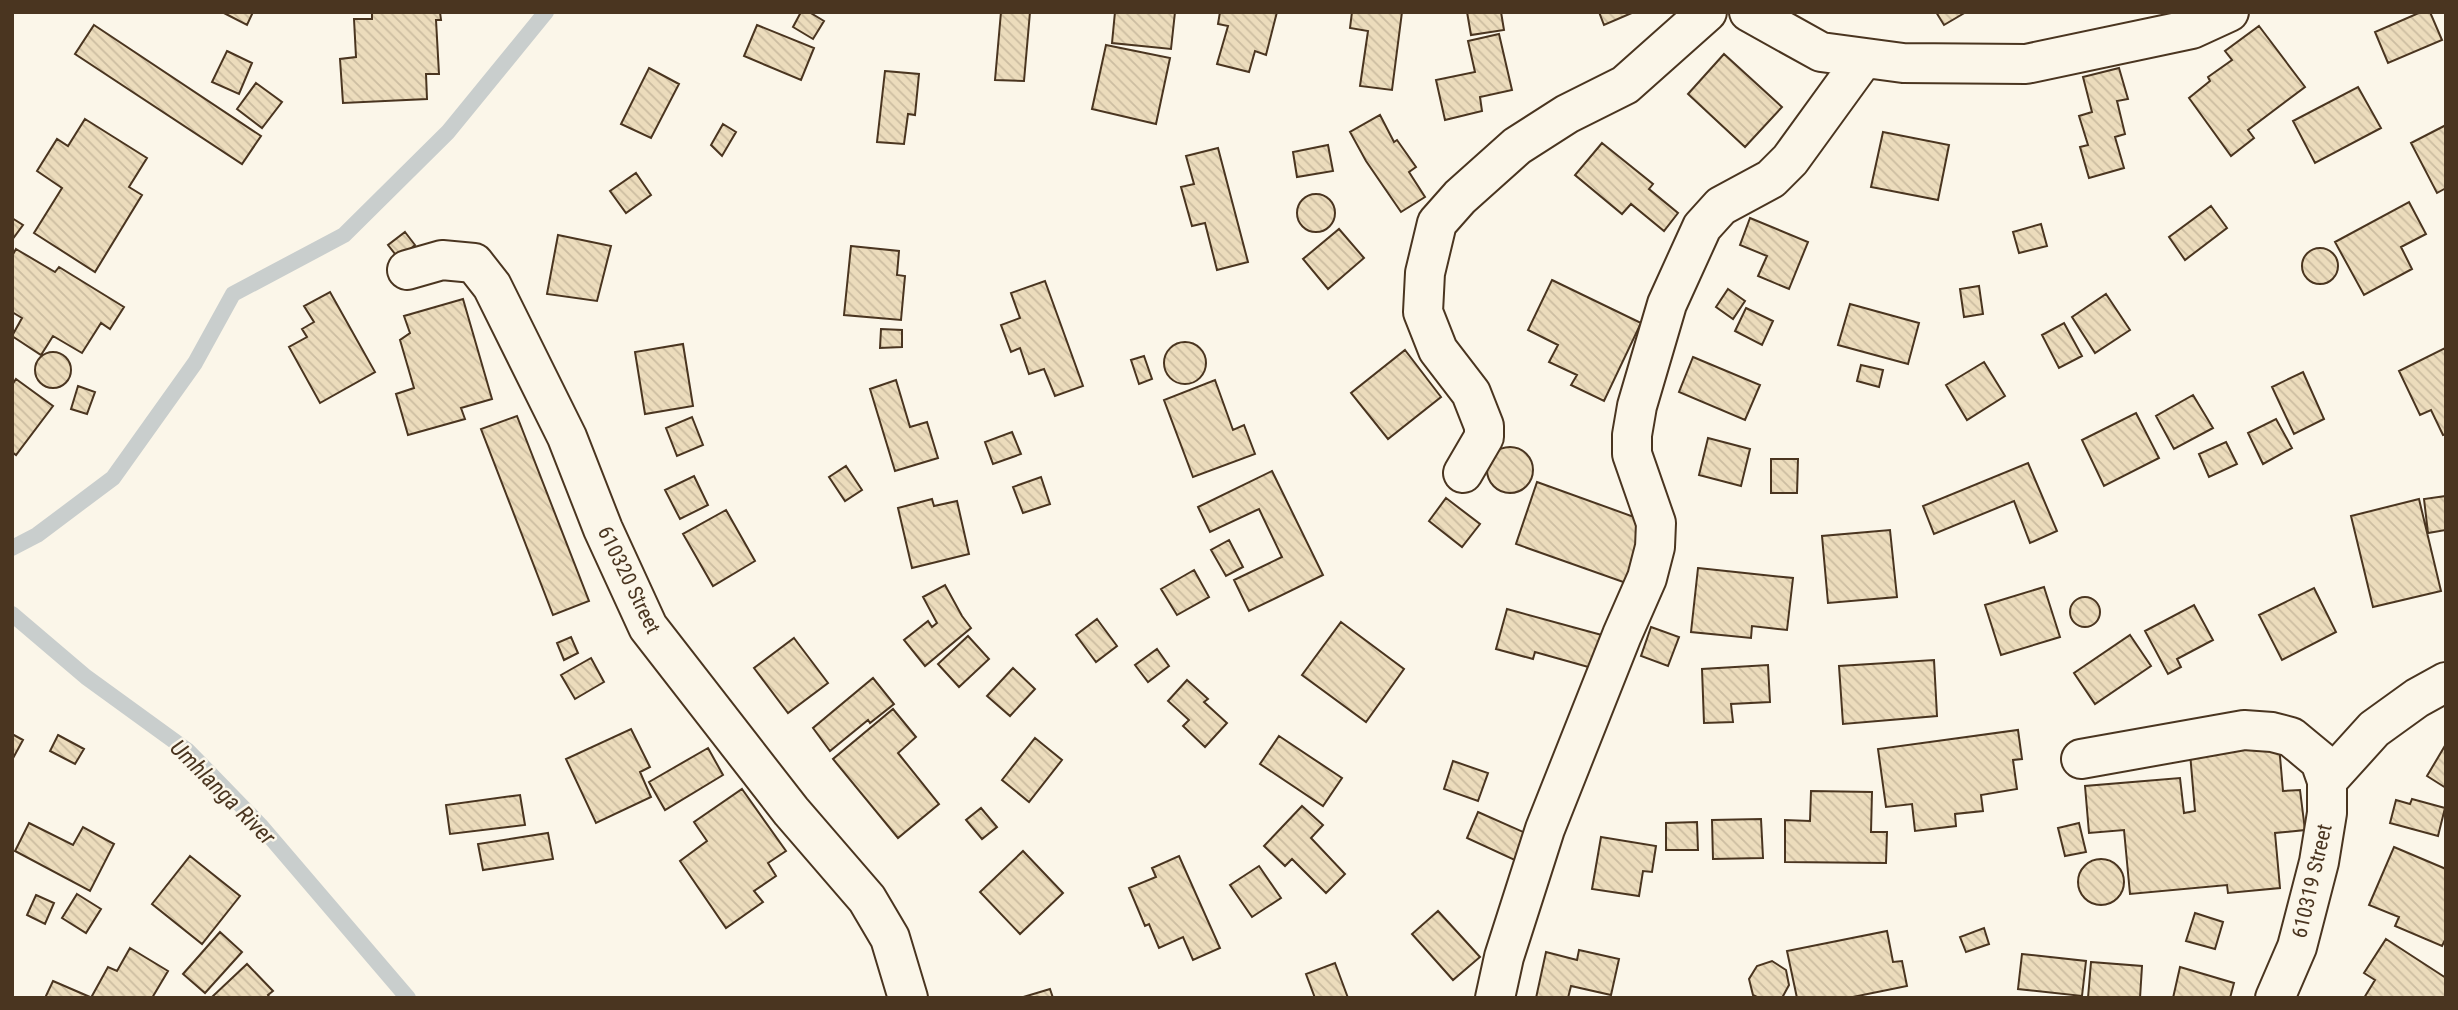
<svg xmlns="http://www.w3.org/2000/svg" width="2458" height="1010" viewBox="0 0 2458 1010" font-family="'Roboto Condensed',sans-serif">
	<defs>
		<pattern id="building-back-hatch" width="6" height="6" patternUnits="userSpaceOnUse" patternTransform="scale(1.75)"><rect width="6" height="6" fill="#ecdcbc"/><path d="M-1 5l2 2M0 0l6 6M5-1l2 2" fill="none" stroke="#ccbda1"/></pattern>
	</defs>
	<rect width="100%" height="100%" fill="#fbf6e9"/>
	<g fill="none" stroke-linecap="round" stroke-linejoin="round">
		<path stroke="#c9cecd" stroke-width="16" d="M12 548 37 535 113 478 195 363 233 294 344 235 448 132 546 12
			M12 614 86 677 188 751 260 825 408 998"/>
	</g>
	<path fill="url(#building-back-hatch)" stroke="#4a3520" stroke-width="2" d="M222 12H253L247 25Z
		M372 12H440L441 20H436L439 74H426L427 99 343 103 340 59 356 57 354 19H372Z
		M801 12H809L824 21 813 39 793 27Z
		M1001 12H1030L1024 81 995 80Z
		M1115 12H1175L1171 49 1112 43Z
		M1220 12H1277L1266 55 1255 51 1249 72 1217 64 1228 26 1218 24Z
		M1352 12H1402L1392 90 1360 86 1368 31 1350 28Z
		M1467 12H1501L1504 30 1471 35Z
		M1599 12H1634L1604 25Z
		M1936 12H1966L1944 25Z
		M2421 12H2430L2442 40 2388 63 2375 32Z
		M94 25 261 136 242 164 75 54Z
		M757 25 814 48 801 80 744 56Z
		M2259 26 2305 87 2248 130 2254 138 2231 156 2189 98 2210 81 2208 77 2232 60 2225 51Z
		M1499 34 1512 90 1480 97 1482 111 1445 120 1436 80 1475 72 1468 41Z
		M1106 45 1170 58 1156 124 1092 109Z
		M227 51 252 63 239 94 212 82Z
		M1724 54 1782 107 1745 147 1688 94Z
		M649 68 679 84 651 138 621 124Z
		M2119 68 2128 99 2117 101 2125 134 2115 137 2124 168 2089 178 2080 147 2088 145 2079 116 2092 112 2083 77Z
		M885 71 919 74 915 115 908 114 904 144 877 142Z
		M256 83 282 102 262 128 237 109Z
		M2358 87 2381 128 2315 163 2293 121Z
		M1380 115 1394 142 1397 140 1416 167 1409 172 1425 197 1401 212 1366 161 1350 132Z
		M85 119 147 158 129 187 142 195 95 272 34 233 62 188 37 171 57 139 68 146Z
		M723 124 736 132 722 156 711 145Z
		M2446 125V188L2437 193 2411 143Z
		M1883 132 1949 145 1938 200 1871 187Z
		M1602 143 1653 184 1649 189 1678 213 1664 231 1631 204 1622 214 1575 175Z
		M1328 145 1333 171 1297 177 1293 152Z
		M1218 148 1248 262 1217 270 1205 223 1192 226 1181 187 1194 184 1186 156Z
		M636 173 651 195 626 213 610 191Z
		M1297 213a19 19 0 1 1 38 0a19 19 0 1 1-38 0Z
		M2409 202 2426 234 2401 247 2412 269 2364 295 2335 242Z
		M2211 206 2227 228 2185 260 2169 237Z
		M12 218 23 225 12 240Z
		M1750 218 1808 242 1789 289 1758 276 1767 256 1740 245Z
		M2041 224 2047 246 2019 253 2013 232Z
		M1339 229 1364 258 1328 289 1303 259Z
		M405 232 415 245 399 259 388 245Z
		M558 235 611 246 597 301 547 294Z
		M851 246 899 251 897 275 905 276 901 320 844 315Z
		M2302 266a18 18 0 1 1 36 0a18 18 0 1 1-36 0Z
		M16 249 55 272 59 267 124 307 110 329 101 323 82 353 53 336 41 355 12 336 22 318 12 312V256Z
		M1552 280 1641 323 1604 401 1571 385 1577 375 1549 362 1558 345 1528 330Z
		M1045 281 1083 386 1055 396 1044 369 1029 374 1020 348 1011 352 1001 325 1020 318 1011 293Z
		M1979 286 1983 314 1964 317 1960 289Z
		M1728 289 1745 301 1733 319 1716 307Z
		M330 292 375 372 320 403 289 347 307 337 302 329 314 322 304 306Z
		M2106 294 2130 330 2095 353 2072 317Z
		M463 299 492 399 461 408 465 419 408 435 396 394 414 388 400 340 410 333 404 316Z
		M1850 304 1919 323 1908 364 1838 345Z
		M1746 308 1773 321 1762 345 1735 331Z
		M2064 323 2082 356 2059 368 2042 335Z
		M881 329 902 330V347L880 348Z
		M1164 363a21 21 0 1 1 42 0a21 21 0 1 1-42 0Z
		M683 344 693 406 645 414 635 352Z
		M2445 348 2446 434 2443 435 2431 410 2420 415 2399 371Z
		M1405 350 1441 397 1388 439 1351 393Z
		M35 370a18 18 0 1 1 36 0a18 18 0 1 1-36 0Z
		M1144 356 1152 379 1139 384 1131 360Z
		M1693 357 1760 385 1745 420 1679 392Z
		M1984 362 2005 396 1967 420 1946 385Z
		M1861 365 1883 370 1879 387 1857 381Z
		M2303 372 2324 419 2294 434 2272 387Z
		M16 379 53 406 16 455 12 452V385Z
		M896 380 910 427 927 422 938 458 895 471 870 389Z
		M1215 380 1233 430 1244 425 1255 454 1193 477 1164 400Z
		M78 386 95 392 87 414 71 409Z
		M2193 395 2213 428 2174 449 2156 416Z
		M2136 413 2159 458 2104 486 2082 440Z
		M517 416 589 601 553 615 481 429Z
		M692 417 703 445 677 456 666 428Z
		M2276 419 2292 448 2263 464 2248 433Z
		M1012 432 1021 454 993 464 985 442Z
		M1708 438 1750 449 1741 486 1699 475Z
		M2226 442 2237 464 2209 477 2199 454Z
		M1487 470a23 23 0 1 1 46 0a23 23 0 1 1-46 0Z
		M1771 459H1798L1797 493H1771Z
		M2028 463 2057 531 2030 543 2014 501 1934 534 1923 506Z
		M846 466 862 490 845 501 829 477Z
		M1272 471 1323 575 1249 611 1234 580 1282 557 1259 509 1210 532 1198 507Z
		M694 476 708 505 680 519 665 490Z
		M1041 477 1050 504 1023 513 1013 487Z
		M1537 482 1648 522 1626 583 1516 544Z
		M2446 496V530L2428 533 2424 499Z
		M1446 498 1480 524 1462 547 1429 521Z
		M932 499 934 506 957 501 969 554 912 568 898 508Z
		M2419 499 2441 591 2373 607 2351 516Z
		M726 510 755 561 713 586 683 534Z
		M1890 530 1897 597 1828 603 1822 536Z
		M1229 540 1243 567 1226 576 1211 550Z
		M1698 568 1793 578 1787 630 1752 626 1751 638 1691 632Z
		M1194 570 1209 597 1177 615 1161 589Z
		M945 585 962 616 971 628 925 666 904 640 928 621 932 627 937 623 923 597Z
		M2044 587 2060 637 2001 655 1985 605Z
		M2314 588 2336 632 2282 660 2259 615Z
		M2070 612a15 15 0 1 1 30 0a15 15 0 1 1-30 0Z
		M2194 605 2213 640 2177 659 2181 667 2168 674 2145 631Z
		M1507 609 1609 637 1599 670 1535 652 1533 659 1496 649Z
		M1097 619 1117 646 1096 662 1076 635Z
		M1341 622 1404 669 1366 722 1302 675Z
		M1651 627 1679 637 1668 666 1641 656Z
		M2130 635 2151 666 2095 704 2074 673Z
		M968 636 989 659 959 687 938 664Z
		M571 637 578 653 564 660 557 643Z
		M794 638 828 683 788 713 754 668Z
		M1157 649 1169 666 1148 682 1135 665Z
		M591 658 604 682 575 699 561 675Z
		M1934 660 1937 716 1843 724 1839 666Z
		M1768 665 1770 702 1731 704 1733 722 1704 723 1702 669Z
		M1013 668 1035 689 1010 716 987 696Z
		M873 678 894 704 870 723 868 720 830 751 813 728Z
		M1187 680 1208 699 1204 702 1227 723 1205 747 1183 726 1189 720 1168 701Z
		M893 709 916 737 898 753 939 804 898 838 833 759Z
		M631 729 650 767 640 772 651 797 596 823 566 759Z
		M2018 730 2022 759 2013 760 2017 789 1981 795 1983 811 1955 814 1956 826 1915 831 1912 804 1886 807 1878 749Z
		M12 734 23 740 12 760Z
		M58 735 84 749 75 764 50 751Z
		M1279 736 1342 778 1323 806 1260 764Z
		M1035 738 1062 760 1029 802 1002 780Z
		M2446 744V788L2427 776Z
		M2279 745 2283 791 2300 790 2305 830 2275 833 2280 888 2228 893 2227 885 2130 894 2124 830 2089 833 2085 786 2180 778 2184 813 2195 811 2190 753Z
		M708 748 723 775 665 810 649 782Z
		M1453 761 1488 773 1478 801 1444 789Z
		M742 789 786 851 768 863 776 876 754 891 763 902 726 928 680 861 707 841 694 822Z
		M1811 791 1872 792 1871 832H1887L1886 863 1785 862V820L1810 821Z
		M520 795 525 825 450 834 446 805Z
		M2412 799 2445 808 2438 836 2390 823 2396 800 2410 804Z
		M1302 806 1323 825 1311 838 1345 874 1326 893 1292 859 1285 866 1264 846Z
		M981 808 997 827 982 839 966 820Z
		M1478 812 1530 835 1519 862 1467 838Z
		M1761 819 1763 858 1713 859 1712 820Z
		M1697 822 1698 850H1666V823Z
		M29 823 73 845 83 827 114 844 90 891 15 851Z
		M2079 823 2086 852 2065 856 2058 828Z
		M548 833 553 859 483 870 478 844Z
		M1601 837 1656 846 1652 872 1643 871 1639 896 1592 889Z
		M2394 847 2446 869V938L2442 946 2395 926 2399 917 2369 905Z
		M1023 851 1063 893 1020 934 980 892Z
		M190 856 240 896 202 944 152 904Z
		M1179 856 1220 948 1193 960 1183 937 1159 948 1149 924 1145 926 1129 888 1156 877 1152 868Z
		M2078 882a23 23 0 1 1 46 0a23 23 0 1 1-46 0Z
		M1259 866 1281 898 1252 917 1230 885Z
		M77 894 101 909 86 933 62 918Z
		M36 895 54 903 45 924 27 915Z
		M1438 911 1480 957 1453 980 1412 934Z
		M2195 913 2223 922 2215 949 2186 941Z
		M1984 928 1989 944 1966 952 1960 937Z
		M1887 931 1893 962 1902 961 1907 986 1848 998H1797L1787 951Z
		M220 932 242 952 205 993 183 974Z
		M2386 939 2446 978V998H2364L2375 980 2364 973Z
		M130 948 168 971 152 998H95L92 996 108 967 117 971Z
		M1579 950 1619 959 1611 995 1571 986 1568 998H1536L1546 952 1577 960Z
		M2022 954 2086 961 2082 996 2018 989Z
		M1772 961 1786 970 1789 985 1782 998H1759L1753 995 1749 979 1757 966Z
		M2091 962 2142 966 2140 998H2088Z
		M1335 963 1348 998H1315L1306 974Z
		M247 964 273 991 268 995 270 998H215L213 996Z
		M2180 967 2234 983 2230 998H2173Z
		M53 981 90 997V998H45Z
		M1050 989 1053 998H1020Z"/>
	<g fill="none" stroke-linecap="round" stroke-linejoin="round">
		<g stroke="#4a3520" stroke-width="42">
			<path id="street" d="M1749 12 1821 52 1903 63 2026 64 2192 29 2229 12
				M407 270 442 260 474 263 492 286 567 437 603 529 648 627 791 811 867 899 890 938 908 998
				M1463 473 1484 437V426L1471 393 1438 350 1423 312 1425 273 1437 223 1460 197 1517 146 1567 114 1625 85 1707 12
				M2081 759 2244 730 2272 732 2291 737 2320 761 2327 781V813L2319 862 2297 947 2275 998
				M2327 781 2374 729 2417 698 2446 682
				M1495 998 1504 957 1545 829 1622 635 1647 578 1655 547 1656 523 1632 454V435L1637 406 1667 304 1702 227 1721 206 1771 179 1790 160 1864 58"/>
		</g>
		<use href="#street" stroke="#fbf6e9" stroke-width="38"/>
	</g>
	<g text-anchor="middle" stroke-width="5" stroke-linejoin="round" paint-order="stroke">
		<g font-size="21" fill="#4a3520" stroke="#fbf6e9">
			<text transform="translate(629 580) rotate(64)" y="7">610320 Street</text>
			<text transform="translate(2312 881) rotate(-77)" y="7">610319 Street</text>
		</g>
		<g font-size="23" font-style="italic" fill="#4a3520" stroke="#fbf6e9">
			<text transform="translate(223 792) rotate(45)" y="8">Umhlanga River</text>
		</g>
	</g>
	<rect width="2458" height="1010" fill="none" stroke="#4a3520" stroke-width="28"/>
</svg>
